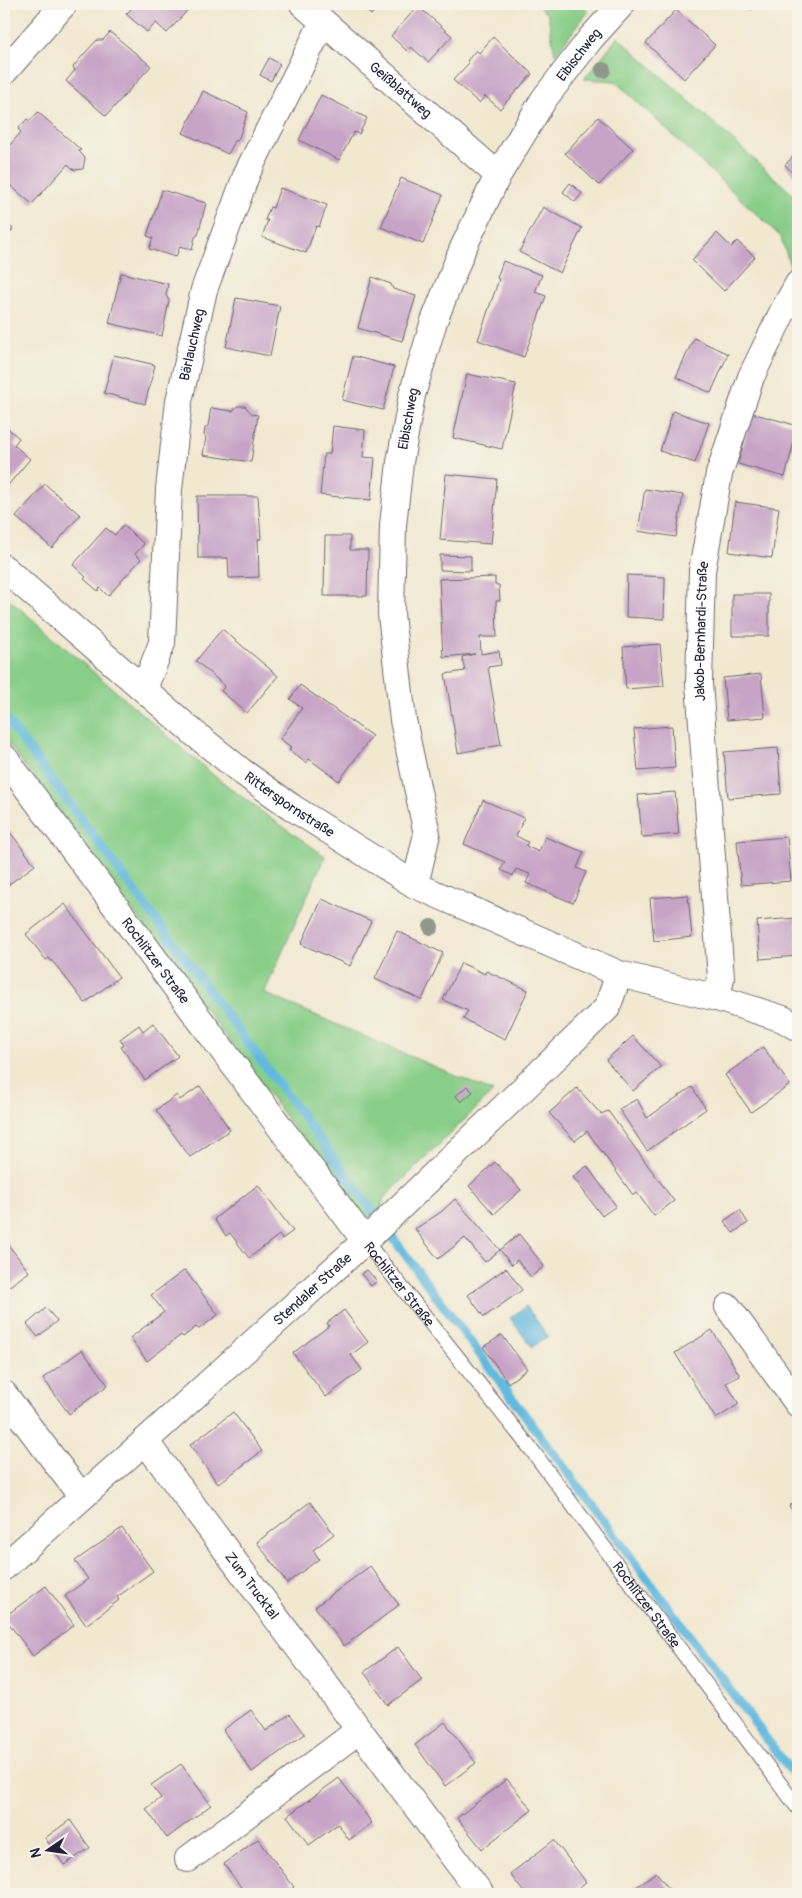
<svg xmlns="http://www.w3.org/2000/svg" width="802" height="1898" viewBox="0 0 802 1898" font-family="Pangolin,sans-serif">
	<rect width="100%" height="100%" fill="#f7f3e8"/>
	<filter id="ink" filterUnits="userSpaceOnUse"><feTurbulence type="fractalNoise" baseFrequency=".02" numOctaves="2"/><feDisplacementMap in="SourceGraphic" scale="10" xChannelSelector="R" yChannelSelector="G"/><feConvolveMatrix kernelMatrix="1 2 1 2 8 2 1 2 1" color-interpolation-filters="sRGB"/></filter>
	<filter id="wash" filterUnits="userSpaceOnUse"><feTurbulence type="fractalNoise" baseFrequency=".0096" numOctaves="4" result="noise"/><feDisplacementMap in="SourceGraphic" scale="20" xChannelSelector="R" yChannelSelector="G"/><feGaussianBlur stdDeviation="1.12" result="paint"/><feColorMatrix in="noise" values="0 0 0 0 0 0 0 0 0 0 0 0 0 0 0 0 0 1.4 0 .05"/><feComposite in="paint" operator="in"/></filter>
	<g filter="url(#wash)">
		<rect width="100%" height="100%" fill="#f1e8d0"/>
		<path fill="#88ce88" stroke="#557862" d="M536 4H580L589 11 555 54 548 15Z
			M618 37 798 199V254L790 266 781 237 615 81 584 79Z
			M4 595 212 774 258 809 325 856 264 993 493 1092 383 1199 382 1207 369 1219 360 1217 4 738Z"/>
		<path fill="#62b9df" stroke="#426e8d" d="M526 1306 548 1336 532 1347 510 1318Z"/>
		<g fill="none" stroke-linecap="round" stroke-linejoin="round">
			<path stroke="#62b9df" stroke-width="9" d="M4 716 373 1211
				M393 1238 798 1781"/>
		</g>
		<g id="blocks">
			<path fill="#c7a4c7" d="M136 4H193L167 33 156 23 147 32 126 14Z
				M359 4H381L371 15Z
				M746 4H758L751 10Z
				M418 6 452 36 428 62 411 47 407 51 391 36Z
				M676 10 715 45 684 79 646 43Z
				M110 32 151 66 106 116 66 81 75 70 73 67 84 54 97 40H103Z
				M493 37 532 74 500 109 485 96 479 103 453 80 469 63 467 61 476 50 479 53Z
				M269 58 280 64 271 81 260 75Z
				M203 91 248 112 238 140 235 141 228 154 183 133Z
				M321 95 367 118 359 134 354 132 339 160 299 140Z
				M38 112 81 150 79 151 85 158 83 169 74 170 68 164 32 204 4 180V152L21 132 18 129 27 119 30 121Z
				M598 117 633 149 599 185 565 153Z
				M798 151V178L785 165Z
				M401 178 443 195 423 244 381 227Z
				M570 183 582 193 575 202 563 192Z
				M280 188 327 205 319 227 316 226 306 253 262 237 268 220H265L270 207 273 208Z
				M162 190 206 203 198 235 195 237 192 250 180 246 176 257 149 249 153 238 147 236Z
				M543 207 582 228 560 273 519 252Z
				M4 221 13 229 4 243Z
				M717 233 731 247 737 241 755 257 724 291 692 260Z
				M503 261 542 275 535 292 546 296 524 357 478 340 499 279 497 278Z
				M121 273 168 284 166 295 169 301 162 336 109 323Z
				M372 277 391 284 393 289 416 296 402 341 358 328Z
				M236 298 280 306 270 356 226 347Z
				M694 338 728 354 711 393 676 377Z
				M114 355 155 365 145 404 104 393Z
				M353 356 394 367 383 410 342 400Z
				M467 374 516 384 502 449 453 438Z
				M237 406H245L252 414 258 415 251 462 203 455 206 437 204 435 205 428 208 426 211 408 233 411Z
				M673 411 709 423 695 463 660 451Z
				M752 413 798 426 785 477 738 464Z
				M4 425 19 438 14 445 30 459 4 490Z
				M333 426 365 430 363 457 375 458 371 500 320 495 324 454H330Z
				M446 474 497 479 491 544 440 540Z
				M45 484 80 515 52 548 16 517Z
				M645 489 683 495 676 537 638 531Z
				M197 496H258L261 539H258L259 577 229 578 228 558H198Z
				M735 502 779 508 772 558 729 552Z
				M123 525 144 544 135 554 141 559 108 596 100 588 98 591 84 579 86 577 73 565 106 528 115 535Z
				M325 536H350V550H368L367 596H324Z
				M440 555 471 556V571L440 570Z
				M627 575 665 577 664 619 626 617Z
				M495 577V585H499L500 601H496L497 637H480L481 654 499 651 501 665 488 667 501 745 458 753 445 674 465 671 462 657 475 654 443 657 439 579Z
				M732 594H769V636H732Z
				M222 629 278 676 247 713 221 691 225 686 196 661Z
				M660 644 664 686 626 689 623 647Z
				M761 674 765 717 727 720 723 678Z
				M300 685 372 736 339 781 309 759 306 763 289 750 291 747 280 739 302 708 290 699Z
				M672 726 675 768 638 771 634 729Z
				M778 748 781 794 728 798 724 752Z
				M675 792 679 834 642 837 638 795Z
				M483 800 524 818 516 836 528 842 526 846 539 852 545 837 584 852 577 868 586 872 573 903 526 883 530 874 516 869 513 876 501 870 505 862 464 844Z
				M4 824 35 865 4 888Z
				M787 837 791 881 741 885 737 841Z
				M688 895 692 937 654 941 650 898Z
				M322 899 371 921 350 966 301 944Z
				M65 904 119 977 85 1003 59 969 49 958 46 960 26 934Z
				M796 918 798 956 760 959 757 921Z
				M397 931 443 953 422 1000 375 979Z
				M461 963 485 974 486 971 528 990 505 1039 463 1019 468 1011 443 1000Z
				M153 1023 178 1056 145 1080 121 1047 124 1045 120 1039 139 1025 143 1031Z
				M633 1036 661 1067 633 1091 606 1060Z
				M763 1047 790 1085 751 1112 725 1075Z
				M200 1086 230 1130 190 1157 156 1110 177 1095 180 1100Z
				M467 1086 473 1092 461 1102 456 1096Z
				M692 1087 706 1109 647 1151 619 1109 637 1099 647 1118Z
				M577 1088 601 1114 608 1111 674 1201 654 1216 637 1193 633 1195 587 1131 575 1141 549 1113Z
				M495 1162 521 1190 494 1214 469 1186Z
				M587 1166 616 1206 602 1216 573 1177Z
				M258 1185 293 1231 282 1239 279 1235 249 1258 230 1233 226 1236 214 1219Z
				M455 1199 500 1250 485 1262 465 1238 438 1259 415 1229 441 1212Z
				M740 1210 748 1223 733 1233 724 1221Z
				M519 1234 544 1266 531 1277 517 1260 512 1265 500 1250Z
				M4 1239 29 1272 4 1290Z
				M506 1268 522 1290 484 1317 468 1295Z
				M185 1270 218 1315 199 1329 196 1327 183 1337 181 1335 147 1361 130 1338 164 1312 151 1295Z
				M367 1270 377 1281 371 1286 361 1274Z
				M46 1308 57 1321 38 1337 27 1324Z
				M344 1310 368 1342 351 1355 362 1370 326 1397 293 1353 329 1326 327 1323Z
				M712 1330 740 1376 726 1383 739 1404 716 1419 675 1353Z
				M502 1335 527 1369 508 1383 483 1347Z
				M82 1350 108 1385 69 1414 43 1378Z
				M233 1412 262 1451 218 1484 190 1445Z
				M798 1500V1519L789 1506Z
				M310 1502 334 1534 313 1550 319 1559 287 1583 257 1542Z
				M122 1528 153 1571 117 1597 119 1600 86 1625 65 1596 88 1579 75 1561Z
				M370 1566 399 1605 344 1646 315 1607Z
				M46 1586 74 1625 33 1656 4 1617Z
				M398 1647 422 1680 388 1705 364 1672Z
				M251 1710 266 1731 290 1714 305 1734 252 1772 223 1730Z
				M445 1722 476 1763 445 1786 415 1745Z
				M181 1764 211 1805 167 1838 146 1809 161 1798 151 1785Z
				M339 1778 372 1823 349 1840 338 1824 309 1845 287 1816Z
				M507 1779 532 1810 482 1849 457 1818Z
				M70 1820 90 1848 64 1865 45 1838Z
				M258 1839 294 1887 284 1894H246L224 1864Z
				M554 1840 586 1882 570 1894H525L510 1874Z
				M656 1872 673 1894H627Z"/>
		</g>
	</g>
	<g filter="url(#ink)">
		<use href="#blocks" fill-opacity="0" stroke="#6a676f" stroke-width="1"/>
		<g fill="none" stroke-linecap="round" stroke-linejoin="round">
			<g stroke="#6a676f" stroke-width="16">
				<g id="lane">
					<path id="s1" d="M365 1241 534 1453 798 1808"/>
				</g>
			</g>
			<g stroke="#6a676f" stroke-width="28">
				<g id="street">
					<path id="s2" d="M303 4 498 175"/>
					<path d="M4 72 64 4"/>
					<path id="s3" d="M4 568 195 734 241 771 293 808 415 885 619 974 717 998 783 1019 798 1028"/>
					<path id="s4" d="M144 689 162 643 169 489 179 401 204 290 247 173 323 22"/>
					<path id="s5" d="M4 757 365 1241"/>
					<path id="s6" d="M415 885 427 834 403 720 391 614 393 525 400 462 412 395 434 321 463 248 498 175 544 99 591 38 622 4"/>
					<path id="s7" d="M717 998 721 978 699 683 702 571 719 474 751 377 783 311 798 284"/>
					<path d="M728 1307 798 1404"/>
					<path d="M4 1394 82 1497"/>
					<path id="s8" d="M145 1441 481 1894"/>
					<path id="s9" d="M4 1567 145 1441 365 1241 607 1008 619 974"/>
					<path d="M188 1859 358 1731"/>
				</g>
			</g>
			<use href="#lane" stroke="#fff" stroke-width="14"/>
			<use href="#street" stroke="#fff" stroke-width="26"/>
		</g>
		<g fill="#90988b">
			<circle cx="603" cy="70" r="8"/>
			<circle cx="431" cy="927" r="8"/>
		</g>
	</g>
	<g text-anchor="middle" stroke-width="4.5" stroke-linejoin="round" paint-order="stroke">
		<g font-size="14" fill="#22223b" stroke="#f7f3e8">
			<text dy="5" stroke="none"><textPath href="#s6" startOffset="878">Eibischweg</textPath></text>
			<text dy="5" stroke="none"><textPath href="#s2" startOffset="130">Geißblattweg</textPath></text>
			<text dy="5" stroke="none"><textPath href="#s4" startOffset="350">Bärlauchweg</textPath></text>
			<text dy="5" stroke="none"><textPath href="#s6" startOffset="472">Eibischweg</textPath></text>
			<text dy="5" stroke="none"><textPath href="#s7" startOffset="368">Jakob-Bernhardi-Straße</textPath></text>
			<text dy="5" stroke="none"><textPath href="#s3" startOffset="371">Ritterspornstraße</textPath></text>
			<text dy="5" stroke="none"><textPath href="#s5" startOffset="254">Rochlitzer Straße</textPath></text>
			<text dy="5" stroke="none"><textPath href="#s1" startOffset="55">Rochlitzer Straße</textPath></text>
			<text dy="5" stroke="none"><textPath href="#s9" startOffset="415">Stendaler Straße</textPath></text>
			<text dy="5" stroke="none"><textPath href="#s8" startOffset="180">Zum Trucktal</textPath></text>
			<text dy="5" stroke="none"><textPath href="#s1" startOffset="460">Rochlitzer Straße</textPath></text>
		</g>
	</g>
	<rect width="802" height="1898" fill="none" stroke="#f7f3e8" stroke-width="20"/>
	<g transform="translate(48 1850) rotate(257)" stroke="#f7f3e8" stroke-width="4" paint-order="stroke">
	<path d="M0-4L9 19L0 12L-9 19Z" fill="#22223b"/>
	<text y="-8" font-size="14" font-weight="bold" text-anchor="middle" fill="#22223b">N</text>
	</g>
</svg>
